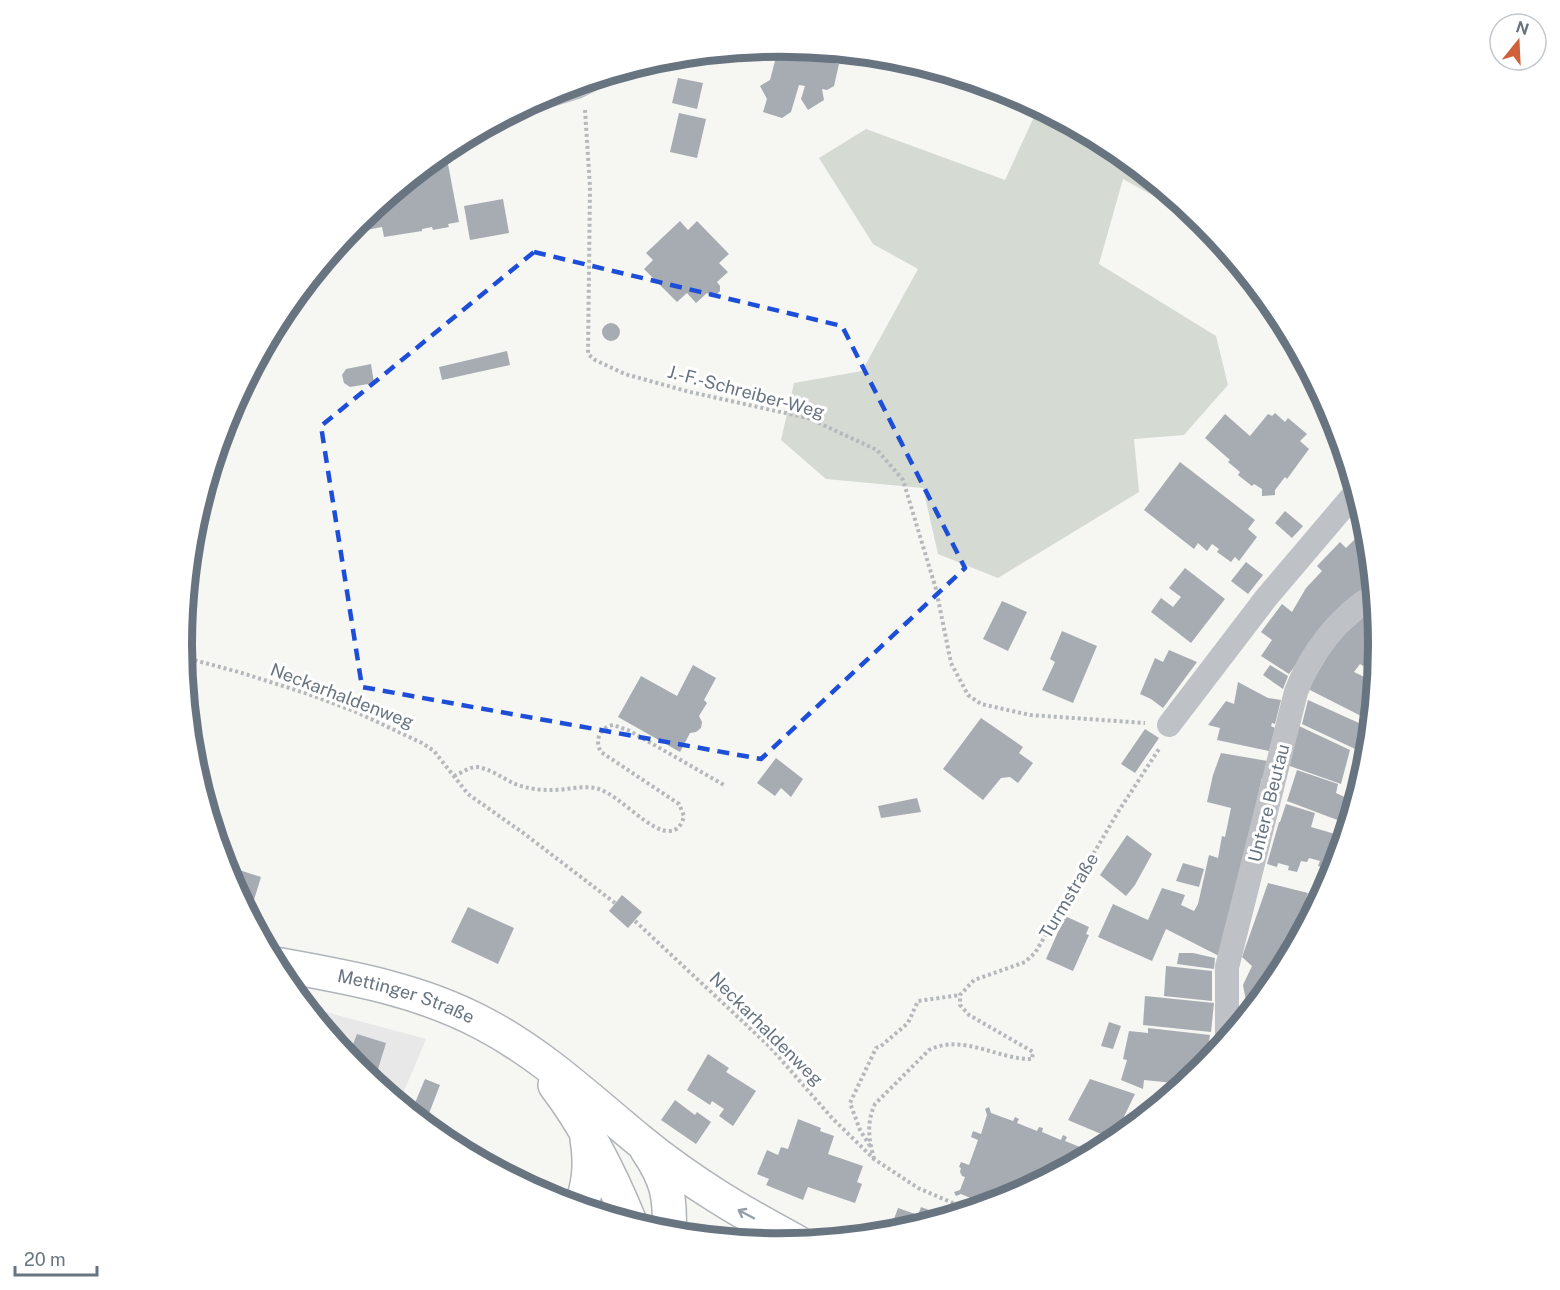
<svg xmlns="http://www.w3.org/2000/svg" width="1560" height="1290" viewBox="0 0 1560 1290" font-family="'Public Sans',sans-serif">
	<rect width="100%" height="100%" fill="#f6f6f3"/>
	<path fill="#e7e8e7" d="M307 1007 426 1039 399 1103 357 1068Z"/>
	<path fill="#d5dad3" d="M1044 111 1113 148 1201 220 1191 217 1123 179 1099 264 1216 336 1228 385 1184 435 1134 439 1139 492 998 578 938 554 923 488 826 479 781 440 794 383 862 371 918 269 873 244 819 158 866 129 1005 180 1034 117Z"/>
	<path fill="#a6acb2" d="M784 52 839 64 834 86 827 90 822 89 824 100 808 110 801 99 805 86 799 85 791 112 782 118 763 112 767 99 760 86 770 80 776 57Z
		M678 78 703 83 697 109 672 103Z
		M679 113 706 119 697 158 670 152Z
		M447 159 459 222 448 224 449 227 433 230 432 227 422 229V231L384 237 382 227 346 234 357 222 430 162Z
		M503 199 509 233 470 240 464 206Z
		M680 221 688 230 697 221 729 254 719 263 728 272 717 282 720 286V291L715 296H710L707 293 696 303 687 293 677 302 644 269 653 260 646 253Z
		M602 332a9 9 0 1 1 18 0a9 9 0 1 1-18 0Z
		M507 351 510 365 442 380 439 367Z
		M371 364 374 383 350 387 344 383 342 375 346 369Z
		M1275 413 1285 422 1288 418 1307 434 1300 441 1309 449 1287 479 1285 477 1275 490V495L1262 496V489L1254 484 1252 486 1238 475 1240 472 1228 462 1230 460 1205 438 1225 414 1250 436 1268 414 1272 416Z
		M1180 462 1255 520 1248 529 1257 537 1239 561 1235 557 1231 562 1217 552 1219 549 1212 544 1207 551 1198 543 1194 549 1144 510Z
		M1285 511 1303 526 1292 538 1275 523Z
		M1362 532 1368 538 1372 580 1322 629 1289 674 1261 656 1272 640 1261 632 1282 604 1292 612 1306 588 1322 571 1317 566 1340 542 1346 548Z
		M1246 562 1263 575 1248 594 1231 581Z
		M1185 568 1225 599 1191 643 1151 612 1161 598 1173 607 1181 597 1169 588Z
		M1002 601 1027 612 1008 651 983 639Z
		M1375 606 1378 645 1376 667 1369 660 1363 666 1360 664 1354 672 1375 682 1372 714 1369 720 1308 689 1335 643Z
		M1062 631 1097 646 1073 703 1042 690 1055 662 1050 659Z
		M1169 650 1197 662 1163 708 1151 699 1140 694 1155 658 1163 662Z
		M693 665 716 678 704 700 707 703 699 716 702 722 701 728 696 732 690 733 680 752 618 717 641 676 677 696Z
		M1270 665 1288 676 1283 689 1263 675Z
		M1238 682 1268 698 1281 700 1275 724 1272 723 1271 726 1275 728 1269 751 1217 740 1220 728 1208 725 1226 701 1234 704Z
		M1308 700 1370 728 1368 755 1302 724Z
		M981 718 1023 747 1019 753 1033 763 1018 783 1010 777 1001 778 983 800 943 769Z
		M1299 726 1350 750 1341 784 1287 765Z
		M1145 729 1159 738 1135 773 1121 764Z
		M1221 753 1273 762 1268 779 1262 778 1221 957 1166 929 1152 961 1098 937 1113 904 1148 920 1162 888 1185 895 1181 905 1194 911 1198 904 1209 855 1218 858 1222 836 1225 837 1231 808 1207 802 1213 775Z
		M776 758 803 779 791 797 781 788 775 796 757 783Z
		M1297 770 1338 784 1336 793 1355 802 1348 824 1287 801Z
		M917 798 921 812 881 818 878 806Z
		M1286 804 1315 813 1311 827 1342 836 1334 870 1318 866 1320 861 1309 858 1307 862 1301 861 1297 872 1288 870 1289 866 1278 863 1277 867 1267 864 1279 822H1280Z
		M1127 835 1152 854 1135 885 1126 896 1100 875Z
		M1183 863 1204 869 1199 887 1176 881Z
		M224 865 261 877 249 916 227 874Z
		M1268 883 1308 893 1295 930 1301 934 1277 978 1253 1008 1247 1006 1243 985 1252 966 1242 957Z
		M622 895 642 912 628 928 609 911Z
		M468 907 514 928 498 964 451 942Z
		M1065 916 1089 927 1086 934 1089 935 1073 971 1046 959Z
		M1179 953H1193L1215 958 1214 969 1177 964Z
		M1166 966 1212 971V1001L1164 996Z
		M1145 996 1214 1003 1211 1032 1143 1025Z
		M318 1021 338 1028 335 1040 346 1045 352 1047 357 1034 386 1043 374 1082 357 1068Z
		M1109 1022 1121 1026 1113 1049 1101 1046Z
		M1148 1028 1210 1035 1206 1064 1184 1084 1144 1080 1143 1089 1121 1080 1127 1060 1123 1059 1129 1031 1148 1033Z
		M708 1054 729 1068 726 1072 756 1091 733 1126 719 1116 724 1109 712 1101 710 1105 687 1090Z
		M425 1079 440 1085 428 1116 412 1110Z
		M1090 1079 1135 1094 1113 1139 1068 1120Z
		M675 1100 695 1115 697 1112 711 1122 696 1144 661 1120Z
		M989 1107 991 1113 1013 1121 1015 1117 1019 1119 1017 1123 1037 1131 1039 1127 1043 1128 1042 1132 1061 1140 1063 1135 1067 1137 1065 1141 1085 1149 1087 1145 1091 1146 1090 1150 1094 1152 1009 1198 981 1206 982 1203 961 1194 956 1196 954 1192 960 1190 965 1177 962 1176 960 1172 961 1168 959 1167 961 1162 969 1165 978 1140 971 1137 973 1131 981 1134 987 1115 985 1109Z
		M798 1119 821 1128 820 1131 834 1136 828 1154 863 1166 857 1182 862 1184 855 1203 808 1187 803 1200 766 1185 769 1179 757 1174 767 1150 778 1155 781 1147 788 1149Z
		M921 1207 948 1217 889 1233 898 1208 918 1215Z"/>
	<g fill="none" stroke-linecap="round" stroke-linejoin="round">
		<g stroke="#b0b5b9" stroke-width="36">
			<g id="secondary">
				<path id="s1" d="M275 964C347 977 419 989 484 1024 543 1055 590 1100 640 1141 690 1182 741 1212 797 1242"/>
				<path d="M555 1085C587 1127 610 1173 630 1222"/>
				<path d="M647 1150C667 1179 671 1198 669 1233"/>
				<path d="M580 1207C590 1185 591 1163 587 1139"/>
			</g>
		</g>
		<path stroke="#b6b9bc" stroke-width="4" stroke-dasharray="3 3" stroke-linecap="butt" d="M585 110 590 187 588 354 595 360 625 374 690 392 808 418 877 450 903 480 936 589 951 663 968 695 981 704 1030 715 1145 723
			M183 657 242 673 308 694 354 711 422 743 434 751 468 794 526 835 615 903
			M454 776C461 773 468 768 475 767 488 767 502 778 513 783 524 788 537 790 549 790 565 791 583 784 599 789 620 796 650 832 669 831 678 831 682 824 684 816L679 804 601 752C594 740 600 728 613 725L630 731 724 785
			M635 921 770 1047 832 1118 874 1159 918 1188 969 1210
			M870 1146 860 1130 850 1103 876 1048 881 1046 908 1023 918 1001 960 995
			M874 1159C869 1140 866 1123 875 1104L929 1050C962 1033 999 1060 1032 1059L1033 1052 969 1015 960 1005V995L974 980 1025 962 1035 953 1118 812 1159 749"/>
		<path stroke="#bec1c5" stroke-width="24" d="M538 99 577 87 589 81
			M1169 725 1266 598 1356 492
			M1227 1039V967L1296 692C1310 654 1339 616 1374 595"/>
		<use href="#secondary" stroke="#fff" stroke-width="33"/>
	</g>
	<defs><path id="oneway-shaft" d="M-6 0H5M1.5-3L5.5 0L1.5 3" fill="none" stroke-width="1.6" stroke-linecap="round" stroke-linejoin="round" transform="scale(1.5)"/></defs>
	<use stroke="#959ea7" href="#oneway-shaft" transform="translate(746 1214) rotate(-152)"/>
	<path fill="none" stroke="#1d4ed8" stroke-width="4.5" stroke-dasharray="12 8" stroke-linejoin="round" d="M534 252 842 326 965 568 761 759 362 687 321 426Z"/>
	<g text-anchor="middle" stroke-width="6" stroke-linejoin="round" paint-order="stroke">
		<g font-size="18" fill="#687581" stroke="#fff">
			<text transform="translate(746 392) rotate(15)" y="6">J.-F.-Schreiber-Weg</text>
			<text transform="translate(342 696) rotate(21)" y="6">Neckarhaldenweg</text>
			<text transform="translate(1269 803) rotate(-76)" y="6">Untere Beutau</text>
			<text transform="translate(1069 896) rotate(-59)" y="6">Turmstraße</text>
			<text dy="6" stroke="none"><textPath href="#s1" startOffset="135">Mettinger Straße</textPath></text>
			<text transform="translate(766 1029) rotate(45)" y="6">Neckarhaldenweg</text>
		</g>
	</g>
	<path d="M0 0H1560V1290H0ZM192 645a588 588 0 1 1 1176 0a588 588 0 1 1-1176 0Z" fill="#fff" fill-rule="evenodd"/>
	<path fill="none" stroke="#687581" stroke-width="8" d="M192 645a588 588 0 1 1 1176 0a588 588 0 1 1-1176 0Z"/>
	<g transform="translate(1518 42) rotate(18)"><circle r="28" fill="#ffffff" stroke="#c3c8cd" stroke-width="1.5"/>
	<path d="M0-4.5L10 22L0 15L-10 22Z" fill="#d0603a"/>
	<text y="-9" font-size="16" font-weight="bold" text-anchor="middle" fill="#687581">N</text>
	</g>
	<path d="M15 1266v9h82v-9" fill="none" stroke="#687581" stroke-width="3"/>
	<text x="24" y="1266" font-size="18" fill="#687581" stroke="#ffffff" stroke-width="4.5" paint-order="stroke">20 m</text>
</svg>
